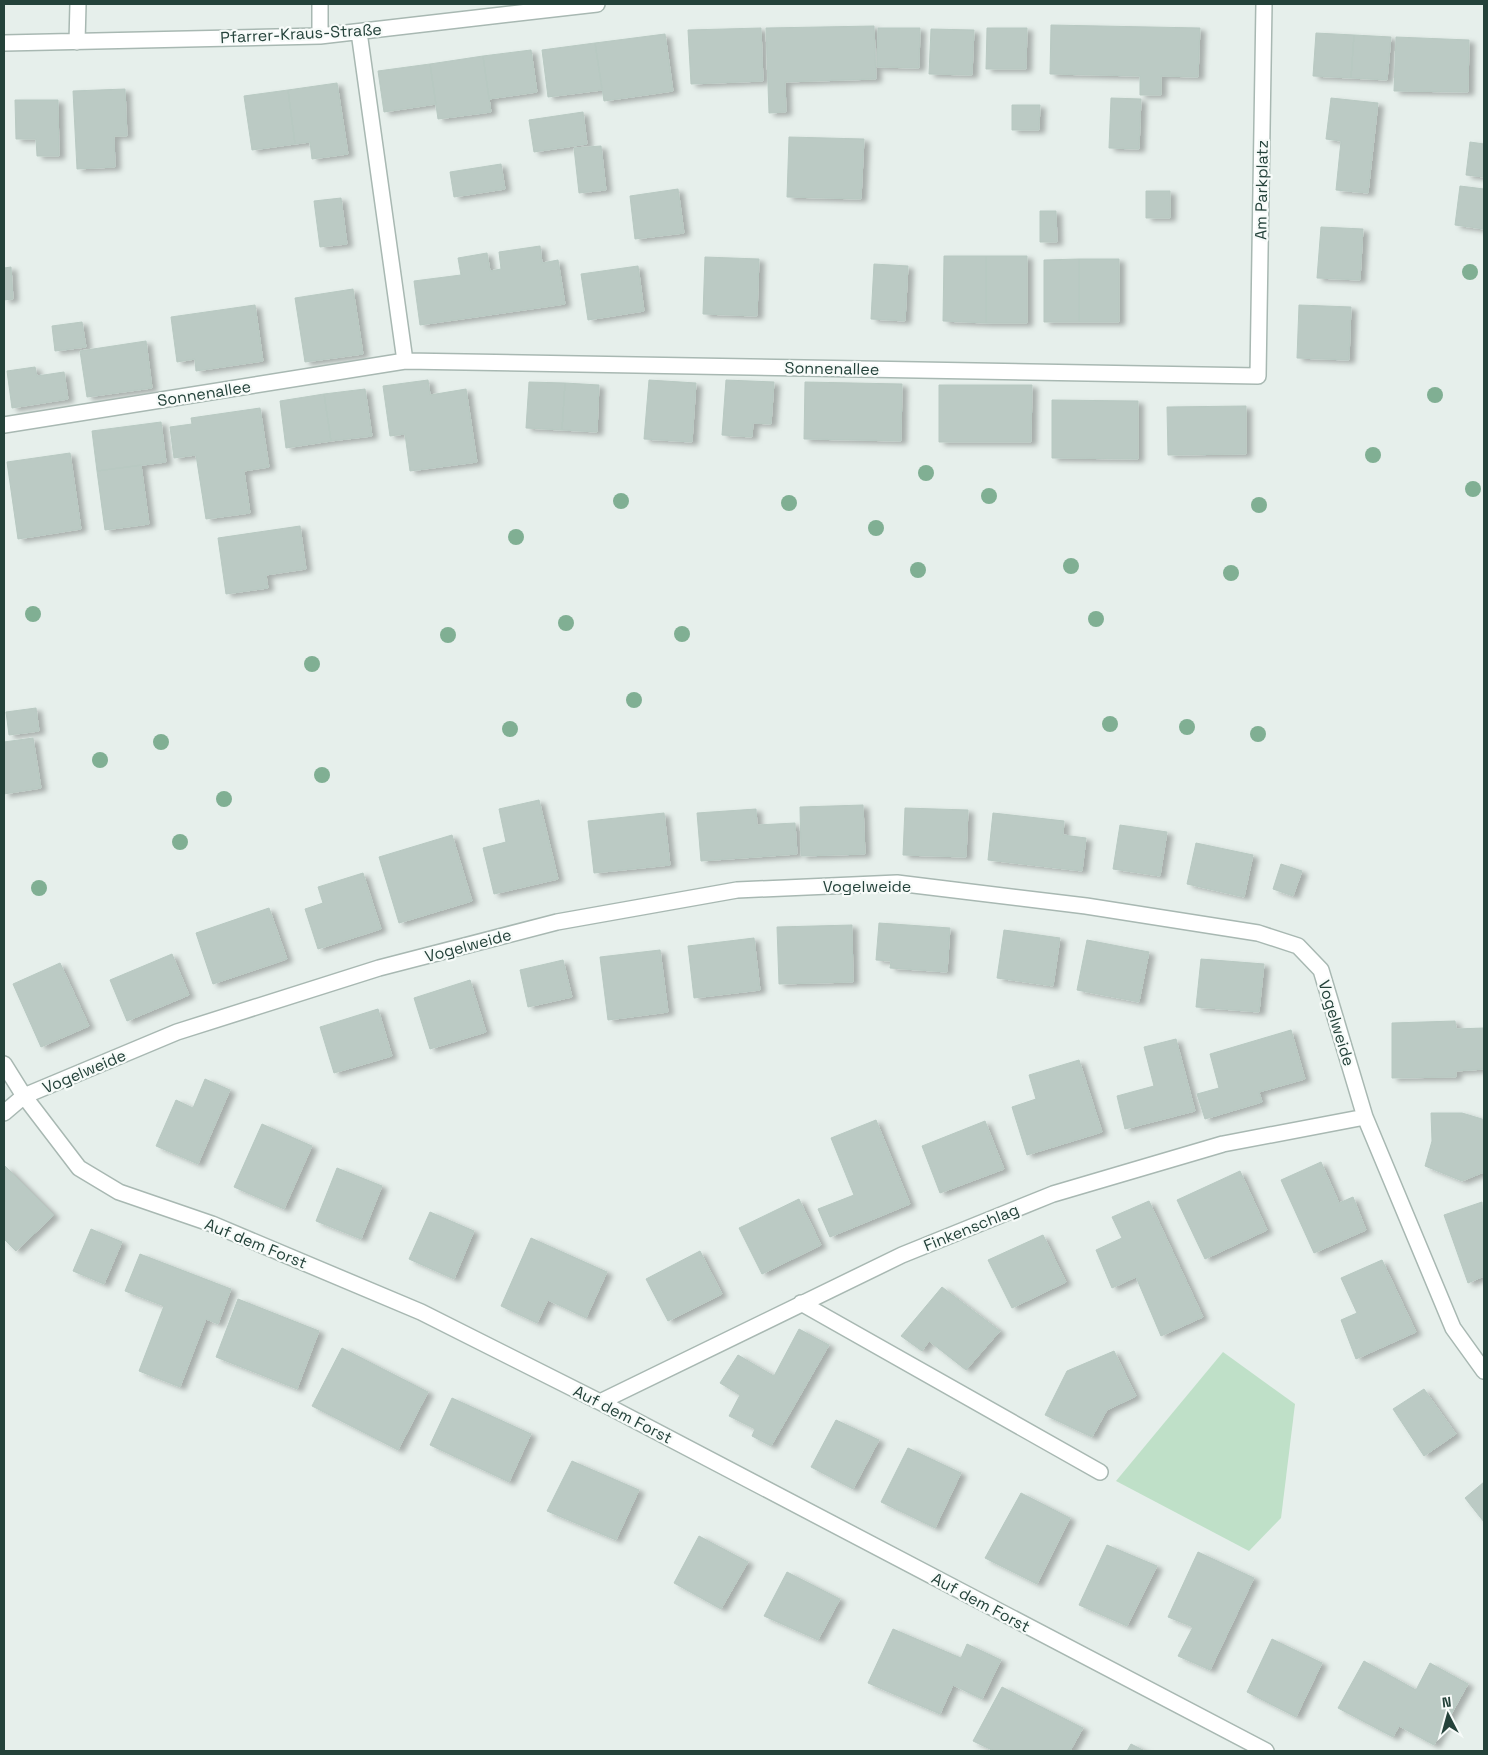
<svg xmlns="http://www.w3.org/2000/svg" width="1488" height="1755" viewBox="0 0 1488 1755" font-family="'Space Grotesk',sans-serif">
	<defs>
		<filter id="shadow"><feDropShadow dx="5.5" dy="3" stdDeviation="2.5" flood-color="#0004"/></filter>
	</defs>
	<rect width="100%" height="100%" fill="#e6efeb"/>
	<path fill="#bfe0c8" d="M1223 1352 1295 1404 1281 1518 1249 1551 1116 1481Z"/>
	<path fill="#bbcac4" stroke="#b8c9c2" filter="url(#shadow)" d="M1051 25 1200 28 1198 77 1161 76V95H1140V76L1050 74Z
		M874 26 876 79 785 82 786 112 769 113 766 28Z
		M761 28 763 81 691 84 688 30Z
		M878 28H920L919 68 877 67Z
		M987 28H1027L1026 69H986Z
		M931 29 974 30 972 75 929 74Z
		M1316 33 1354 35 1351 78 1313 76Z
		M665 34 673 91 604 101 595 43Z
		M1354 35 1391 37 1387 80 1351 78Z
		M1396 37 1469 40 1468 92 1394 91Z
		M595 43 602 90 548 97 542 50Z
		M531 50 537 92 489 99 483 56Z
		M483 56 491 112 438 119 430 64Z
		M430 64 436 104 384 112 378 71Z
		M337 83 348 154 312 159 310 142 295 144 288 90Z
		M125 89 127 136H114L115 167 77 169 73 91Z
		M288 90 295 144 252 150 244 96Z
		M1111 98 1141 99 1139 149 1109 148Z
		M1331 98 1378 103 1368 193 1336 190 1341 141 1326 139Z
		M15 100H58L59 156H37L36 139H16Z
		M1012 105H1040L1039 130H1012Z
		M583 112 587 144 534 152 529 120Z
		M789 137 864 139 861 199 787 197Z
		M1470 142 1484 144V177L1466 175Z
		M601 146 606 190 579 193 574 148Z
		M501 164 505 189 454 197 450 172Z
		M1460 186 1484 189V229L1455 225Z
		M678 189 684 233 635 239 630 196Z
		M1146 191H1170V218H1146Z
		M341 198 347 244 320 247 314 201Z
		M1040 211H1056L1057 242H1040Z
		M1321 227 1363 229 1360 280 1317 278Z
		M540 246 542 263 558 260 565 304 420 325 414 281 461 275 458 258 487 253 490 271 501 269 499 252Z
		M944 256H986V323L943 321Z
		M986 256H1027V323H986Z
		M705 257 759 259 757 316 703 314Z
		M1079 259H1119V322H1079Z
		M1079 259V322H1044V260Z
		M874 264 908 266 905 321 871 319Z
		M638 266 644 311 588 320 581 274Z
		M11 267 13 299 4 300V268Z
		M353 289 363 354 305 362 295 298Z
		M255 305 263 361 196 371 195 359 177 362 171 317Z
		M1299 305 1351 307 1349 360 1297 358Z
		M82 322 86 347 55 351 52 326Z
		M146 341 152 388 87 397 80 351Z
		M35 367 37 376 64 372 68 399 12 408 7 371Z
		M428 380 430 395 466 389 477 462 410 471 405 434 390 436 383 386Z
		M649 380 696 383 692 442 644 439Z
		M726 380 774 382 771 424 753 423 752 437 722 435Z
		M529 382 565 383 562 430 526 428Z
		M805 382 902 384 901 441 804 439Z
		M565 383 599 385 597 432 562 430Z
		M939 385H1032L1031 442H939Z
		M365 389 372 436 331 441 324 394Z
		M324 394 331 441 286 448 280 401Z
		M1052 400 1138 401V459L1052 458Z
		M1246 406V454L1168 455 1167 407Z
		M260 408 269 467 244 471 250 513 206 519 196 455 174 458 170 427 192 424 191 418Z
		M161 422 166 462 97 471 92 431Z
		M70 453 81 529 18 539 7 462Z
		M141 465 149 524 105 530 97 471Z
		M300 526 306 569 266 575 268 588 226 594 218 538Z
		M36 708 39 731 9 735 6 712Z
		M33 738 41 788 4 794V742Z
		M539 800 558 879 494 894 483 848 506 842 499 809Z
		M863 805 865 854 801 856 800 807Z
		M905 808 968 810 966 857 903 855Z
		M756 809 757 825 795 823 797 854 701 861 697 813Z
		M664 813 670 865 594 873 588 821Z
		M993 813 1064 821 1063 835 1086 838 1082 871 988 860Z
		M1120 825 1167 832 1160 876 1113 869Z
		M452 835 472 901 399 923 379 857Z
		M1196 843 1253 855 1244 897 1187 884Z
		M1281 864 1302 871 1293 896 1273 889Z
		M363 873 381 929 318 949 305 909 323 903 318 887Z
		M269 908 287 959 213 984 196 933Z
		M879 923 950 928 947 972 890 968 891 961 876 960Z
		M852 925 853 982 779 984 777 927Z
		M1004 930 1060 938 1053 986 997 978Z
		M754 938 760 990 694 998 688 946Z
		M1087 940 1149 952 1139 1002 1077 990Z
		M660 950 668 1012 608 1020 600 957Z
		M172 954 189 995 127 1021 110 980Z
		M1201 959 1264 964 1259 1012 1196 1007Z
		M563 960 572 997 528 1007 520 970Z
		M60 963 89 1026 41 1047 13 984Z
		M470 980 486 1032 430 1049 414 998Z
		M378 1009 392 1056 334 1073 320 1027Z
		M1455 1021 1456 1029 1484 1028V1069L1456 1071V1077L1392 1078V1023Z
		M1291 1030 1305 1079 1259 1092 1262 1102 1205 1119 1197 1094 1219 1088 1210 1054Z
		M1176 1039 1195 1111 1125 1129 1117 1096 1154 1086 1144 1047Z
		M1079 1060 1102 1132 1027 1155 1012 1107 1036 1099 1029 1075Z
		M205 1079 230 1090 198 1164 156 1146 176 1100 193 1108Z
		M1431 1113H1462L1482 1119 1484 1123V1172L1462 1181 1425 1166 1432 1141Z
		M876 1120 910 1204 830 1237 818 1209 854 1195 831 1138Z
		M985 1121 1004 1169 940 1193 922 1146Z
		M262 1124 312 1146 284 1209 234 1187Z
		M1321 1162 1339 1203 1353 1197 1366 1230 1314 1253 1281 1180Z
		M5 1166 54 1215 16 1251 4 1239Z
		M337 1168 382 1186 361 1239 316 1221Z
		M1240 1171 1267 1230 1205 1259 1177 1200Z
		M799 1199 821 1245 762 1274 739 1228Z
		M1149 1201 1203 1317 1161 1336 1136 1277 1112 1288 1096 1250 1122 1238 1112 1217Z
		M1482 1202 1484 1276 1468 1283 1444 1215Z
		M430 1212 474 1231 454 1279 409 1259Z
		M91 1229 122 1242 104 1284 73 1271Z
		M1043 1235 1066 1282 1012 1308 988 1260Z
		M531 1238 607 1272 586 1318 548 1300 537 1323 501 1306Z
		M700 1251 722 1294 668 1321 646 1279Z
		M140 1254 231 1289 218 1324 206 1319 180 1387 139 1371 164 1306 125 1291Z
		M1382 1260 1416 1332 1356 1359 1341 1320 1357 1313 1341 1278Z
		M942 1287 1000 1331 966 1370 929 1341 922 1351 901 1336Z
		M238 1299 319 1331 297 1389 216 1357Z
		M799 1329 829 1345 771 1446 752 1436 755 1429 729 1416 740 1395 720 1383 738 1355 774 1376Z
		M342 1348 428 1392 398 1450 312 1406Z
		M1114 1351 1136 1396 1107 1410 1092 1437 1045 1415 1067 1371Z
		M1424 1389 1456 1434 1424 1456 1393 1409Z
		M452 1398 531 1434 509 1482 430 1445Z
		M836 1420 879 1440 853 1489 811 1467Z
		M908 1448 961 1473 935 1528 881 1502Z
		M572 1461 639 1490 616 1540 547 1511Z
		M1484 1482V1522L1465 1498Z
		M1021 1493 1070 1518 1037 1584 985 1558Z
		M699 1536 748 1562 721 1609 674 1583Z
		M1107 1545 1157 1566 1127 1626 1079 1605Z
		M1198 1552 1254 1578 1210 1670 1178 1656 1193 1627 1168 1617Z
		M787 1572 840 1599 818 1640 764 1616Z
		M893 1629 961 1658 967 1644 1001 1660 982 1699 953 1685 940 1714 868 1683Z
		M1272 1639 1322 1663 1296 1717 1247 1692Z
		M1364 1661 1416 1690 1430 1663 1468 1684 1434 1745 1399 1726 1393 1737 1338 1708Z
		M1002 1687 1083 1728 1070 1751H994L973 1741Z
		M1131 1744 1145 1751H1127Z"/>
	<g fill="none" stroke-linecap="round" stroke-linejoin="round">
		<g stroke="#a8b8b2" stroke-width="18">
			<path id="minor" d="M320 4V36
				M77 42 78 4
				M4 43 320 36 597 4
				M405 361 1258 376 1264 4
				M4 425 405 361 359 32
				M4 1064 24 1096 79 1168 119 1192 212 1224 421 1312 600 1402 1266 1751
				M4 1113 24 1096 177 1032 379 968 557 922 737 890 897 883 1086 906 1258 933 1298 946 1321 970 1365 1117 1453 1328 1484 1371
				M801 1303 1100 1472
				M600 1402 902 1255 1053 1194 1223 1144 1365 1117"/>
		</g>
		<use href="#minor" stroke="#fff" stroke-width="15"/>
	</g>
	<g fill="#80af93">
		<circle cx="1470" cy="272" r="8"/>
		<circle cx="1435" cy="395" r="8"/>
		<circle cx="1373" cy="455" r="8"/>
		<circle cx="926" cy="473" r="8"/>
		<circle cx="1473" cy="489" r="8"/>
		<circle cx="989" cy="496" r="8"/>
		<circle cx="621" cy="501" r="8"/>
		<circle cx="789" cy="503" r="8"/>
		<circle cx="1259" cy="505" r="8"/>
		<circle cx="876" cy="528" r="8"/>
		<circle cx="516" cy="537" r="8"/>
		<circle cx="1071" cy="566" r="8"/>
		<circle cx="918" cy="570" r="8"/>
		<circle cx="1231" cy="573" r="8"/>
		<circle cx="33" cy="614" r="8"/>
		<circle cx="1096" cy="619" r="8"/>
		<circle cx="566" cy="623" r="8"/>
		<circle cx="682" cy="634" r="8"/>
		<circle cx="448" cy="635" r="8"/>
		<circle cx="312" cy="664" r="8"/>
		<circle cx="634" cy="700" r="8"/>
		<circle cx="1110" cy="724" r="8"/>
		<circle cx="1187" cy="727" r="8"/>
		<circle cx="510" cy="729" r="8"/>
		<circle cx="1258" cy="734" r="8"/>
		<circle cx="161" cy="742" r="8"/>
		<circle cx="100" cy="760" r="8"/>
		<circle cx="322" cy="775" r="8"/>
		<circle cx="224" cy="799" r="8"/>
		<circle cx="180" cy="842" r="8"/>
		<circle cx="39" cy="888" r="8"/>
	</g>
	<g text-anchor="middle" stroke-width="4.5" stroke-linejoin="round" paint-order="stroke">
		<g font-size="16" fill="#24423a" stroke="#f7fbf9">
			<text transform="translate(301 33) rotate(-3)" y="6">Pfarrer-Kraus-Straße</text>
			<text transform="translate(1261 190) rotate(-89)" y="6">Am Parkplatz</text>
			<text transform="translate(832 368) rotate(1)" y="6">Sonnenallee</text>
			<text transform="translate(204 393) rotate(-9)" y="6">Sonnenallee</text>
			<text x="867" y="892">Vogelweide</text>
			<text transform="translate(468 945) rotate(-15)" y="6">Vogelweide</text>
			<text transform="translate(1337 1023) rotate(73)" y="6">Vogelweide</text>
			<text transform="translate(84 1071) rotate(-23)" y="6">Vogelweide</text>
			<text transform="translate(971 1227) rotate(-22)" y="6">Finkenschlag</text>
			<text transform="translate(256 1243) rotate(22)" y="6">Auf dem Forst</text>
			<text transform="translate(623 1414) rotate(27)" y="6">Auf dem Forst</text>
			<text transform="translate(981 1602) rotate(28)" y="6">Auf dem Forst</text>
		</g>
	</g>
	<rect width="1488" height="1755" fill="none" stroke="#24423a" stroke-width="10"/>
	<g transform="translate(1448 1715) rotate(354)" stroke="#f7fbf9" stroke-width="4" paint-order="stroke">
	<path d="M0-4L9 19L0 12L-9 19Z" fill="#24423a"/>
	<text y="-8" font-size="14" font-weight="bold" text-anchor="middle" fill="#24423a">N</text>
	</g>
</svg>
